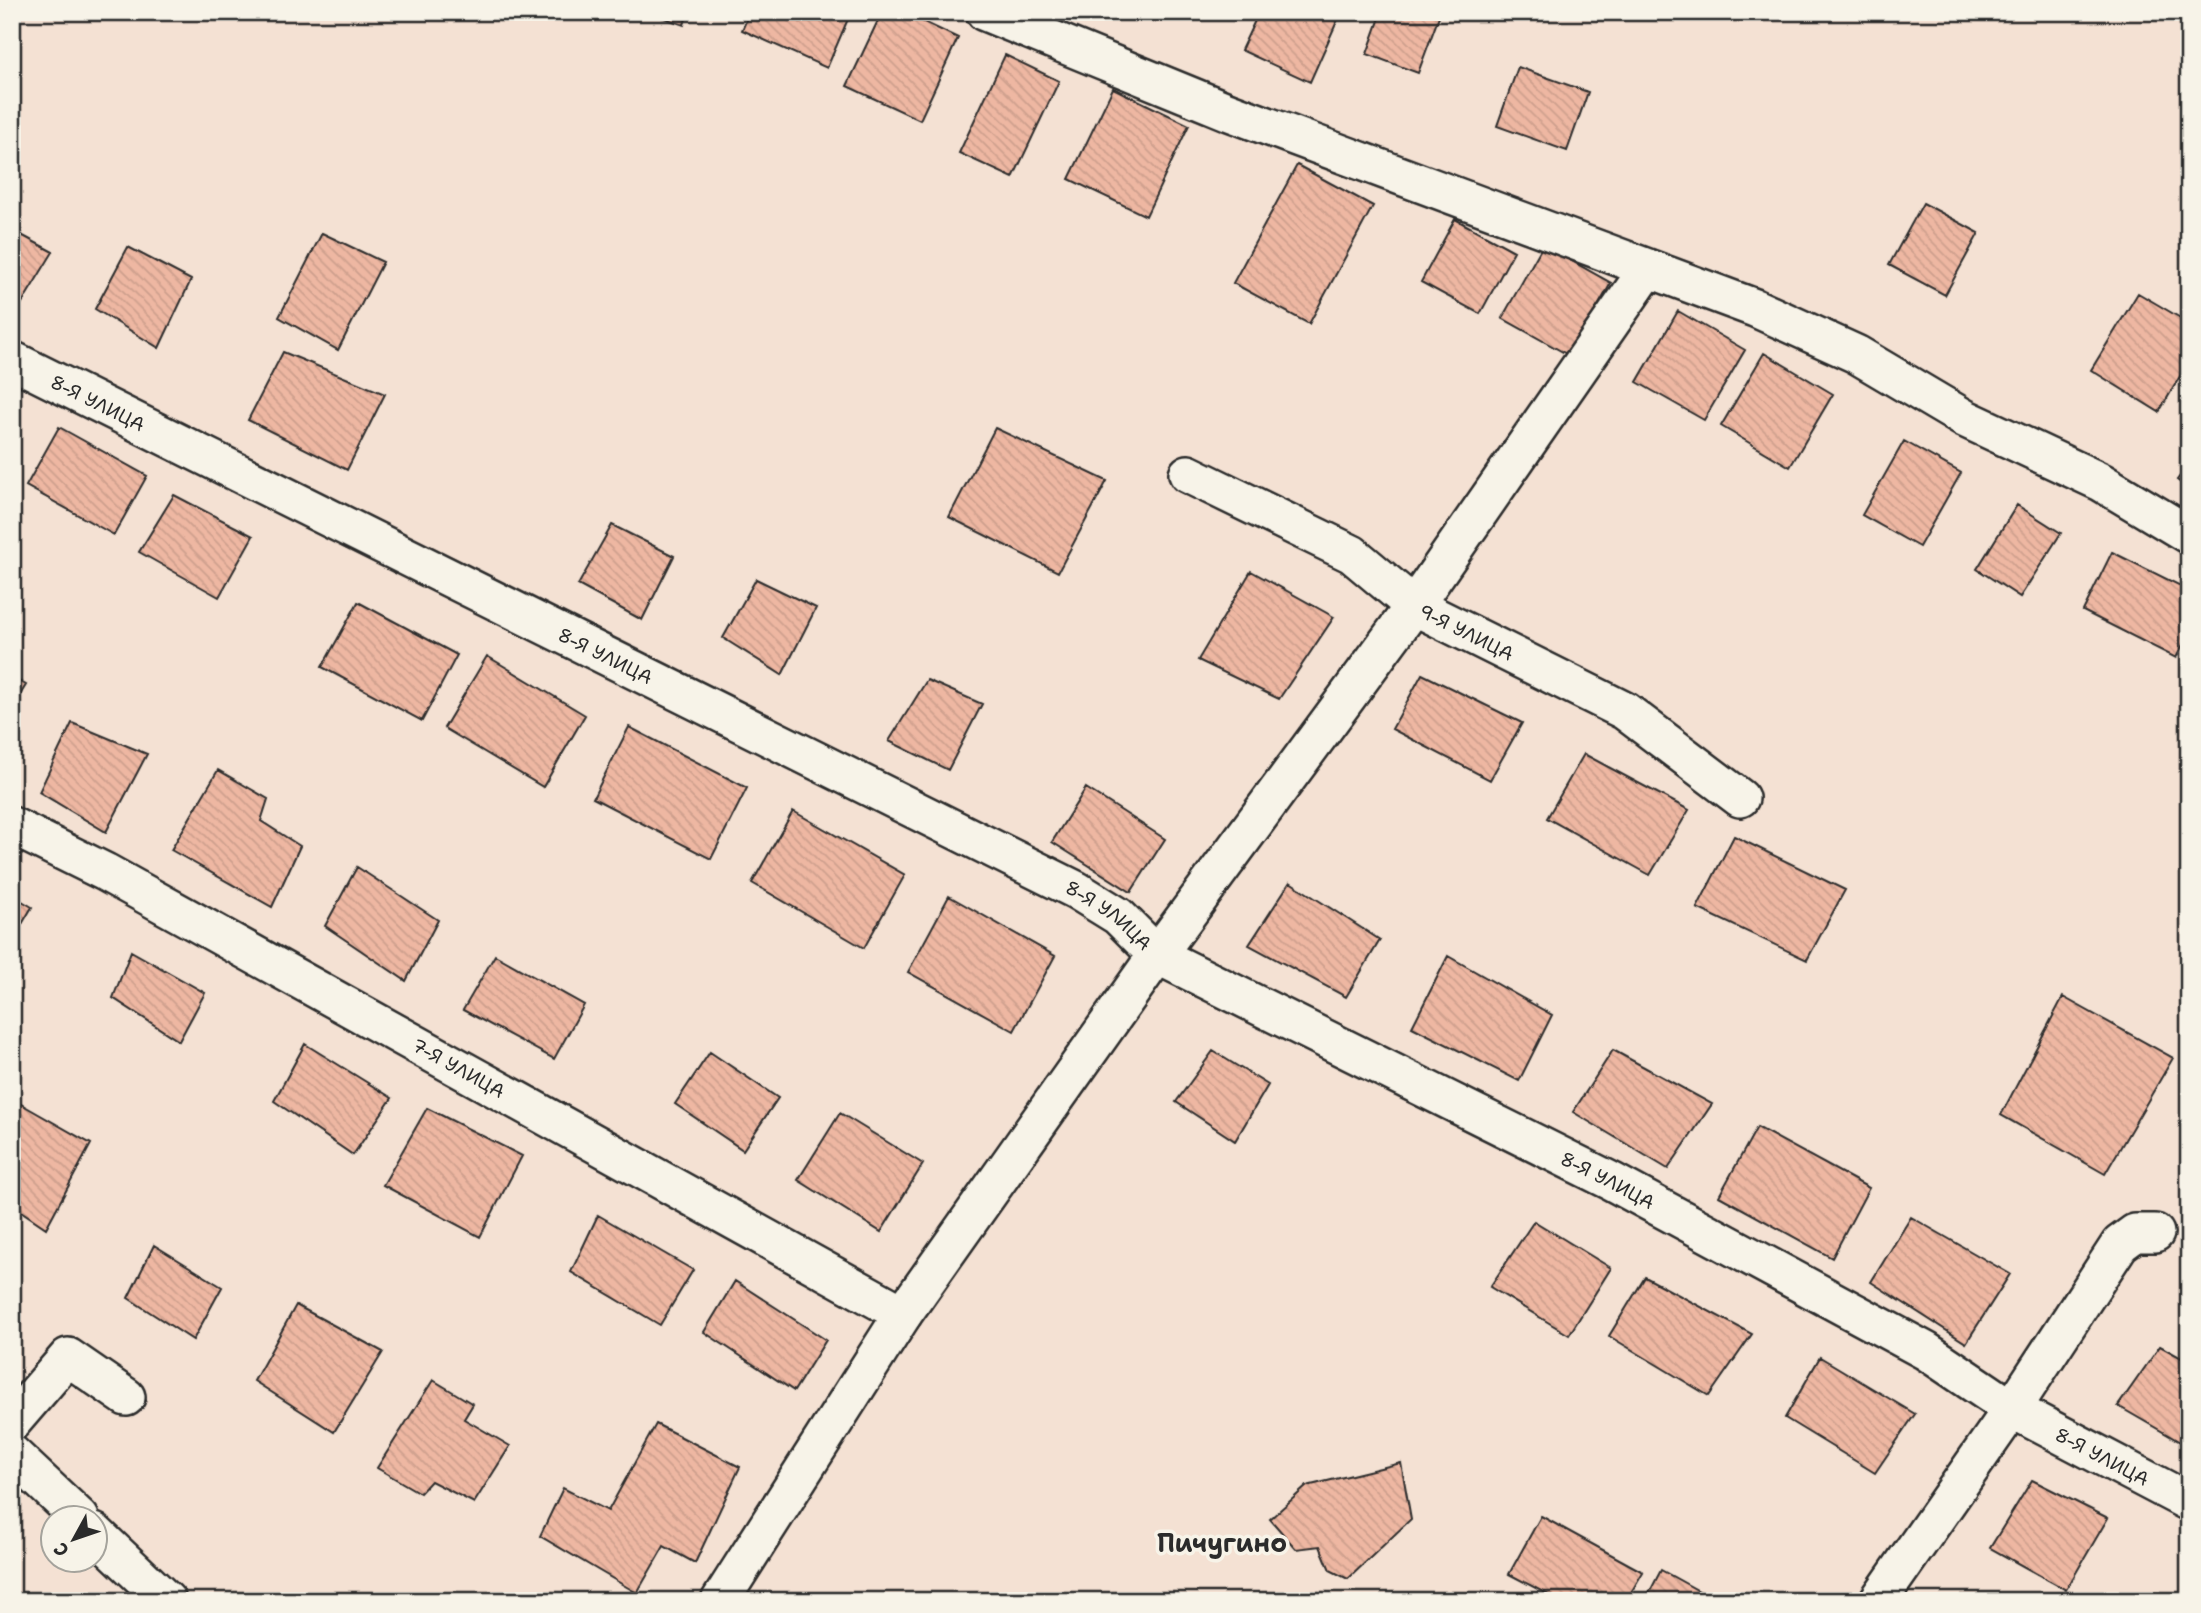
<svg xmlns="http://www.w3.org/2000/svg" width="2201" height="1613" viewBox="0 0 2201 1613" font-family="'Shantell Sans',sans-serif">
	<defs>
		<pattern id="building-back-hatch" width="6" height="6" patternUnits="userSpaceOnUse" patternTransform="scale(1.75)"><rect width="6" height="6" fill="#eeb7a2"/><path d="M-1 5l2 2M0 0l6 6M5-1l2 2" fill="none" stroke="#cc9e8c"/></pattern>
	</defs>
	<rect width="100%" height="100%" fill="#f4e1d3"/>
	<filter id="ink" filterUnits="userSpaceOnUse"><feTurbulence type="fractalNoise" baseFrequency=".0143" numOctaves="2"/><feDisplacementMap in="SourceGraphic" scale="14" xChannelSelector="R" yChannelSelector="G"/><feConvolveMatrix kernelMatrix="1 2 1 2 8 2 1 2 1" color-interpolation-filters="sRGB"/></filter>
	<g filter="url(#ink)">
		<path fill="url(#building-back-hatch)" stroke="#2b2b2b" stroke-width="2" d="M647 12H688L684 25Z
			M750 12H851L827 68 742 30Z
			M882 12H903L958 38 920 120 847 86Z
			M1259 12H1328L1339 17 1310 82 1241 50Z
			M1382 12H1429L1439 16 1418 73 1367 54Z
			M1005 55 1059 81 1013 178 959 153Z
			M1518 67 1588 92 1567 151 1497 126Z
			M1113 88 1189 125 1146 216 1069 179Z
			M1297 165 1373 206 1309 324 1233 283Z
			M1923 203 1979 233 1945 295 1889 265Z
			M1455 219 1514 251 1480 314 1421 282Z
			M12 230 53 252 17 311 12 309Z
			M322 233 383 262 338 350 279 317Z
			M1543 245 1611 283 1570 356 1502 318Z
			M128 247 191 280 159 348 95 309Z
			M2138 293 2189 323V361L2159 412 2091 370Z
			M1678 311 1745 350 1704 420 1637 382Z
			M283 352 385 394 347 470 248 420Z
			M1764 353 1833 394 1790 467 1721 426Z
			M59 427 147 476 114 535 26 486Z
			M995 428 1107 481 1058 572 949 517Z
			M1904 441 1961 473 1919 547 1862 515Z
			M2189 464V489L2177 480Z
			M174 495 253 536 219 597 139 552Z
			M2017 505 2061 533 2020 597 1977 569Z
			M612 525 674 556 642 620 578 585Z
			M2112 552 2189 590V633L2176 658 2083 611Z
			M1251 571 1334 617 1279 699 1198 660Z
			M756 579 816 608 782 675 723 638Z
			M358 602 457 655 422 721 322 667Z
			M487 656 585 715 543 787 444 728Z
			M1422 674 1522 723 1490 780 1392 729Z
			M12 677 26 685 12 708Z
			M927 680 982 704 948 770 889 741Z
			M72 723 147 754 106 832 39 792Z
			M629 727 747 788 711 859 593 798Z
			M1584 754 1689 810 1650 875 1547 818Z
			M218 770 268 799 261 821 300 846 272 907 171 850Z
			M1086 788 1165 839 1131 892 1052 842Z
			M793 811 905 875 864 948 752 883Z
			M1734 836 1845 890 1807 960 1697 908Z
			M357 867 438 920 406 981 325 926Z
			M1290 882 1380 940 1346 997 1249 945Z
			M12 895 32 907 12 941Z
			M949 896 1055 956 1014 1031 908 972Z
			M131 951 205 993 179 1041 113 998Z
			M495 955 584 1005 554 1059 463 1010Z
			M1448 956 1552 1015 1519 1081 1412 1027Z
			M2063 997 2173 1058 2105 1174 2001 1115Z
			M305 1044 392 1098 353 1155 274 1101Z
			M1613 1050 1712 1104 1668 1169 1573 1112Z
			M1213 1051 1268 1085 1235 1141 1176 1102Z
			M710 1052 778 1098 743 1150 675 1104Z
			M14 1100 91 1144 46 1228 12 1205Z
			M427 1108 522 1156 480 1237 383 1185Z
			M840 1113 923 1164 881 1232 798 1180Z
			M1757 1127 1869 1188 1832 1258 1719 1196Z
			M598 1215 693 1270 660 1325 571 1272Z
			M1911 1217 2010 1274 1966 1343 1871 1282Z
			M1534 1221 1611 1268 1569 1335 1490 1287Z
			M154 1245 222 1287 193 1340 128 1298Z
			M1645 1277 1752 1334 1709 1396 1609 1336Z
			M735 1281 826 1340 794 1391 704 1332Z
			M296 1305 383 1352 334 1432 254 1381Z
			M2160 1346 2189 1362V1447L2118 1406Z
			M1820 1357 1915 1414 1875 1473 1785 1418Z
			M433 1380 473 1404 464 1419 510 1446 474 1503 431 1481 420 1493 377 1468Z
			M656 1424 740 1467 695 1563 664 1546 637 1593 540 1536 563 1488 608 1511Z
			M1401 1463 1411 1519 1348 1579 1330 1570 1320 1546 1296 1549 1270 1519 1307 1486Z
			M2032 1480 2108 1518 2066 1590 1990 1548Z
			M1541 1516 1643 1572 1626 1601H1560L1509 1574Z
			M1661 1570 1717 1601H1645Z"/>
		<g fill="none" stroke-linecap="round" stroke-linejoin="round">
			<g stroke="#2b2b2b" stroke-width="42">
				<g id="minor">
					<path d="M985 12 1227 111 1755 308 1856 354 1964 418 2101 482 2189 535"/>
					<path id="s1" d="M12 360 1076 890 1118 916 1157 955 1611 1181 1926 1351 2012 1409 2189 1502"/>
					<path id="s2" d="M1188 474 1352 554 1414 606 1625 711 1740 798"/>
					<path id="s3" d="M12 826 105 872 903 1314"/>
					<path d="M12 1422 68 1357 126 1397"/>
					<path d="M12 1454 80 1518"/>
					<path d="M94 1532 167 1601"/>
					<path d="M720 1601 903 1314 1157 955 1414 606 1648 269"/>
					<path d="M1878 1601 2012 1409 2120 1244 2135 1233H2155"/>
				</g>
			</g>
			<use href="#minor" stroke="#f7f3e8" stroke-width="37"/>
		</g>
	</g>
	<g text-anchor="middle" stroke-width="7" stroke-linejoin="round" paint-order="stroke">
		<g font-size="19" fill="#2b2b2b" stroke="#f7f3e8">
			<text dy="7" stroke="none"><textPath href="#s1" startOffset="96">8-Я УЛИЦА</textPath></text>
			<text dy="7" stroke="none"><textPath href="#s2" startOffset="322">9-Я УЛИЦА</textPath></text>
			<text dy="7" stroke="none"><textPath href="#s1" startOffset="663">8-Я УЛИЦА</textPath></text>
			<text dy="7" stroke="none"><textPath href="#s1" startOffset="1230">8-Я УЛИЦА</textPath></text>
			<text dy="7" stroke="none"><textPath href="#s3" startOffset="508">7-Я УЛИЦА</textPath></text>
			<text dy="7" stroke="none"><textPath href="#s1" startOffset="1797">8-Я УЛИЦА</textPath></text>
			<text dy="7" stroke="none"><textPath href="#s1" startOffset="2364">8-Я УЛИЦА</textPath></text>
		</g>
		<g font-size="26" font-weight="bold" fill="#2b2b2b" stroke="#f7f3e8">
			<text x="1222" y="1552">Пичугино</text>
		</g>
	</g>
	<rect width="2201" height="1613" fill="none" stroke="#f7f3e8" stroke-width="42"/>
	<rect x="21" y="21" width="2159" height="1571" fill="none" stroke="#2b2b2b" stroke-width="2.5" filter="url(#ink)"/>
	<g transform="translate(74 1539) rotate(230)"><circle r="33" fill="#f7f3e8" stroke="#a5a39c" stroke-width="2"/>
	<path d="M0-5L12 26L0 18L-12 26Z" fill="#2b2b2b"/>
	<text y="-10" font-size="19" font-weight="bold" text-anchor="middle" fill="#2b2b2b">С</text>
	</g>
</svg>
